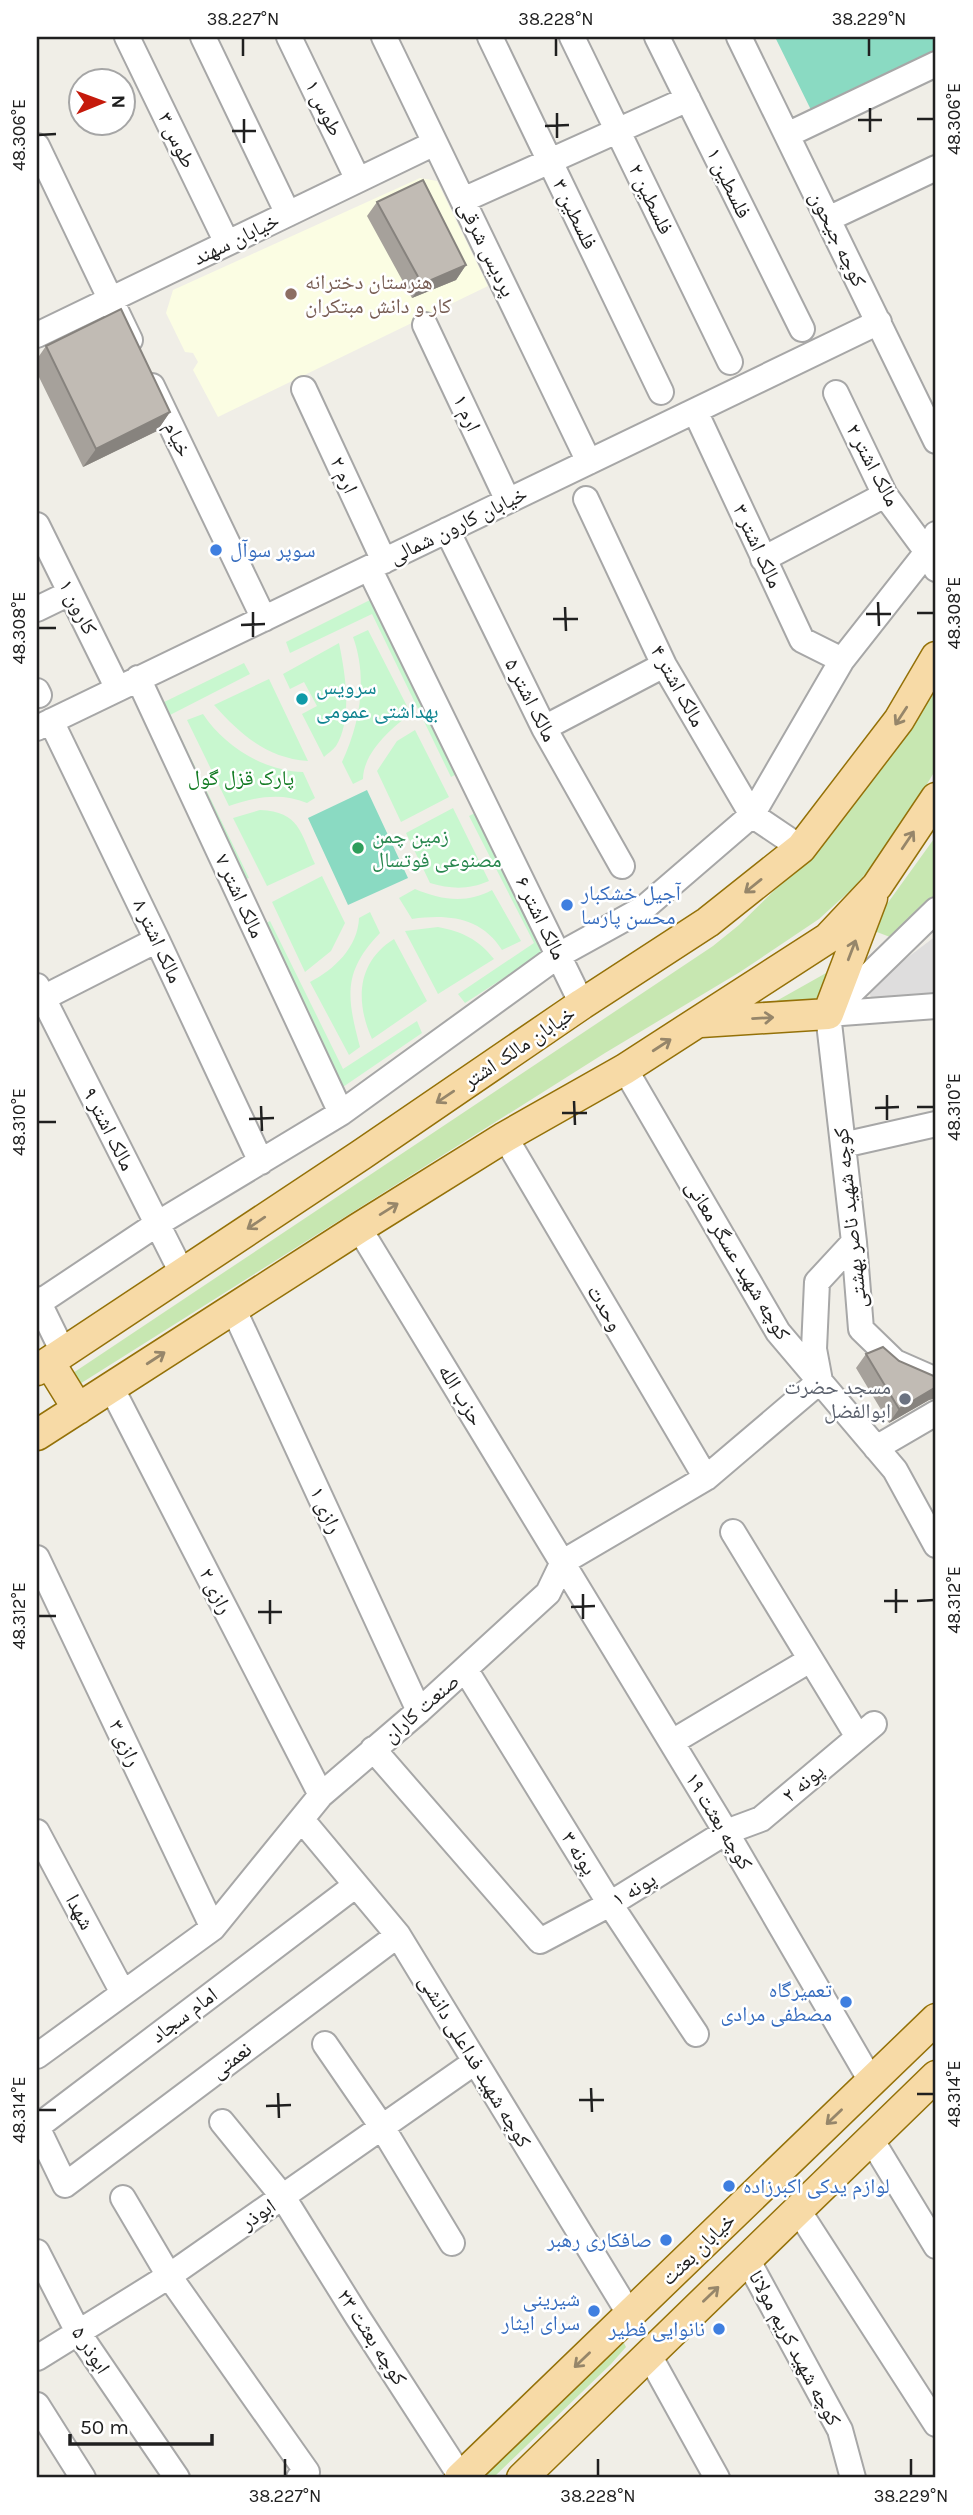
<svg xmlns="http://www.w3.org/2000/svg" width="973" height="2515" viewBox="0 0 973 2515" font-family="Karla,'Noto Naskh Arabic',sans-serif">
	<rect width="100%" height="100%" fill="#f0eee7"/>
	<path fill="#dedddd" d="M936 936V995L873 1002 867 988Z"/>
	<path fill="#fbfde3" d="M420 178 437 181 488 286 218 417 193 370 198 362 193 353 185 352 166 313 173 290Z"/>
	<path fill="#c7e7b1" d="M936 670V769L892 843 853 888 819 919 740 972 605 1053 75 1387 67 1377 713 946 739 925 794 871Z
		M936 836V896L890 937 869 929Z
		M835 968 822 999 771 1004Z
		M624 2343 626 2347 611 2364 493 2478H481L617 2345Z"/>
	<path fill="#c8f7cf" d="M376 597 461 772 451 777 372 614 290 653 286 642Z
		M368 630 411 714C392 727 363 753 363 779L353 784 342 762C360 724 368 678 353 637Z
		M339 643C345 672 353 719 336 746 333 750 327 754 324 757L302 714 317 706 304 682 290 689 283 674Z
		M244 663 250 674 170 715 249 878 239 882 154 707Z
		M269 679 308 761C267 758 241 735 214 705Z
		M203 714C224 746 264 771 303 772L315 798 307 803C281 792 255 797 229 806L187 720Z
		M415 730 449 797 401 822 377 771 397 741Z
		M453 808 489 881C468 890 451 889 430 883L406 833Z
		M260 810C300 812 300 832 315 864L267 886 233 818Z
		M479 811 547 950 465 1003 458 994 534 943 469 816Z
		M322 876 345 923 331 951 305 972 272 902Z
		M415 889C441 900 467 904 492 890L521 941 502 950C481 917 448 914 412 919L399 898Z
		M370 912 380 933C342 972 347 998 360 1047L349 1055 310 982C334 970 358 947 359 918Z
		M270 921 343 1069 417 1021 422 1033 340 1089 260 926Z
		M438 927C463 932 478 939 494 959L438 994 405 931Z
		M394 939 427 1001 372 1039C355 1001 357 962 394 939Z"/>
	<path fill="#8adac2" d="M775 37H936V55L813 114Z
		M367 790 408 878 348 905 308 818Z"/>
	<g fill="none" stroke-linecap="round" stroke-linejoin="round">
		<g stroke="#a7a7a7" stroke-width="28">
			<path id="minor" d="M127 37 227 243
				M203 37 288 214
				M289 37 358 180
				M384 37 589 462
				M490 37 661 392
				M572 37 730 362
				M657 37 802 329
				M739 37 936 441
				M787 135 936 64
				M37 146 130 340
				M463 200 688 99
				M828 219 936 168
				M425 325 508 501
				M37 335 435 143
				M152 386 264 619
				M304 389 384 561
				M836 393 885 495 927 552 936 569
				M695 411 802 640 842 660
				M586 499 664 665 752 815 801 848
				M37 525 118 689
				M447 530 544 728 622 866
				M763 559 885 495
				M369 568 582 1004
				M37 609 70 593
				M138 678 341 1113
				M37 691 39 695
				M51 721 157 940 261 1162
				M37 728 879 322
				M544 728 664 665
				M37 986 182 1273
				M43 998 157 940
				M828 1014 854 1242 861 1329 895 1362 936 1380
				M828 1014 936 1006
				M829 1014 936 910
				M625 1069 778 1332 895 1470 936 1545
				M505 1137 706 1478
				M843 1145 936 1124
				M359 1228 726 1832 871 2081
				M37 1299 63 1352
				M37 1304 157 1224 341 1113 559 955 644 908 752 815 842 660 927 552 936 534
				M233 1308 419 1711
				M111 1387 321 1795
				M876 1448 936 1413
				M733 1532 858 1737
				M37 1558 213 1928
				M465 1669 610 1904 696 2034
				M672 1742 810 1660
				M373 1749 540 1941 610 1904 726 1832 761 1819 874 1724
				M302 1820 398 1935 630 2315
				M37 1832 123 1993
				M356 1885 37 2127 65 2185 398 1935
				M325 2044 382 2127 452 2243
				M37 2056 213 1928 321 1795 419 1711 548 1593 563 1562 706 1478 820 1381 814 1349 817 1282 854 1242
				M222 2122 283 2197 357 2316 461 2477
				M871 2139 936 2246
				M123 2198 169 2276 307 2472 299 2478
				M798 2210 936 2424
				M37 2252 79 2334 177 2478
				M747 2259 840 2430 853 2478
				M649 2355 717 2478
				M37 2358 169 2276 475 2062
				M37 2405 83 2478"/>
		</g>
		<g stroke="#947108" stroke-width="33">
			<path id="major" d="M701 1022 828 1014 872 898
				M49 1362 78 1409
				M37 1370 361 1155 582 1004 708 922 801 848 899 720 936 657
				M37 1435 359 1228 505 1137 625 1069 828 938 877 886 936 798
				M460 2478 936 2019
				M522 2478 936 2076"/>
		</g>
		<use href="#minor" stroke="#fff" stroke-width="24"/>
		<use href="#major" stroke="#f7daa6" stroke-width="30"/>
	</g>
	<path fill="#a6a19b" d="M377 202 466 265 456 280 412 298 367 216Z
		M46 346 170 412 157 431 83 467 37 373V359Z
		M866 1354 899 1361 936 1377V1398L929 1400 889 1423 856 1368Z"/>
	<path fill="#87837e" d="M466 265 456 280 412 298 422 284Z
		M170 412 157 431 83 467 96 449Z
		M936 1387V1398L929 1400 889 1423 899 1409Z"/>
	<path fill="#c1bbb4" stroke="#87837e" stroke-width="2" d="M423 180 466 265 422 284 377 202Z
		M121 309 170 412 96 449 46 346Z
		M883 1347 899 1361 936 1377V1387L899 1409 866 1354Z"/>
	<defs><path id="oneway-shaft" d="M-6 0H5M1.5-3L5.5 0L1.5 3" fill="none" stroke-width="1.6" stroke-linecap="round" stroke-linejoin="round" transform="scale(1.75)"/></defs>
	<g stroke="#96866a">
		<use href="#oneway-shaft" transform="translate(901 716) rotate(123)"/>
		<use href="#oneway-shaft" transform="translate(908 840) rotate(-56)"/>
		<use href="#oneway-shaft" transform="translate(753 886) rotate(141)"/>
		<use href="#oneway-shaft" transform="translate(852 950) rotate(-69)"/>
		<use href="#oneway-shaft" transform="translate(763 1018) rotate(-3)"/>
		<use href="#oneway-shaft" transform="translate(662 1045) rotate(-33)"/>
		<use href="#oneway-shaft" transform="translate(445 1097) rotate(146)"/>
		<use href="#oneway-shaft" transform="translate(389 1209) rotate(-32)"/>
		<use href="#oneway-shaft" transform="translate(256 1223) rotate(146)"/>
		<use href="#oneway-shaft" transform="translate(156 1358) rotate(-33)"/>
		<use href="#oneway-shaft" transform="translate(834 2117) rotate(136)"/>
		<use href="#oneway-shaft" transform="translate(711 2294) rotate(-44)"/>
		<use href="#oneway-shaft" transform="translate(582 2360) rotate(136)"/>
	</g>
	<path fill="none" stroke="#202020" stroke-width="2.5" d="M243 38V56M556 38V56M869 38V56M870 108V132M557 113V138M244 119V143M917 119H934M858 120H882M545 126 569 125M232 131H256M38 135 56 134M878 602 879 626M565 607 566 631M253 612V637M917 613H934M866 614H891M553 619H578M241 625 265 624M38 628H56M887 1095V1120M574 1101 575 1125M261 1106 262 1131M917 1107H934M875 1108 899 1107M562 1113H587M249 1119 274 1118M38 1122H56M896 1589V1613M583 1594V1619M270 1600V1624M884 1601H908M917 1601 934 1600M571 1607 595 1606M258 1612H282M38 1616H56M591 2088 592 2112M278 2093 279 2118M917 2094H934M579 2100H604M266 2106 291 2105M38 2110H56M285 2459V2476M598 2459V2476M911 2459V2476"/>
	<circle fill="#8d6e63" stroke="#fff" stroke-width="2.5" cx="291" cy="294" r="7"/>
	<g fill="#3f7fe0" stroke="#fff" stroke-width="2.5">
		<circle cx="216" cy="550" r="7"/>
		<circle cx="567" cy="905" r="7"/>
		<circle cx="846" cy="2002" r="7"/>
		<circle cx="729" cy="2186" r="7"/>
		<circle cx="666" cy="2240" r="7"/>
		<circle cx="594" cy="2311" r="7"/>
		<circle cx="719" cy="2329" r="7"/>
	</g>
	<circle fill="#0f9aa8" stroke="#fff" stroke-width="2.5" cx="302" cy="699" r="7"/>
	<circle fill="#2e9e5b" stroke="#fff" stroke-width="2.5" cx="358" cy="848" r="7"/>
	<circle fill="#6b7280" stroke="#fff" stroke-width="2.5" cx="905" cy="1399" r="7"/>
	<g text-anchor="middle" stroke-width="5" stroke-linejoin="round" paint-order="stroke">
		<g font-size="21" fill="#202020" stroke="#fff">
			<text transform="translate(324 108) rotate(64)" y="7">طوس ۱</text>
			<text transform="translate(177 140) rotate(64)" y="7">طوس ۳</text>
			<text transform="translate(729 183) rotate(64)" y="7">فلسطین ۱</text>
			<text transform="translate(651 199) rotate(64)" y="7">فلسطین ۲</text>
			<text transform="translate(575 214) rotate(64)" y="7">فلسطین ۳</text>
			<text transform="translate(236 239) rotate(-26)" y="7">خیابان سهند</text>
			<text transform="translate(838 239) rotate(64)" y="7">کوچه جیحون</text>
			<text transform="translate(487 249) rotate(64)" y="7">پردیس شرقی</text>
			<text transform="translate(467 413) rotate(65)" y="7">ارم ۱</text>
			<text transform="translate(178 439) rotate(64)" y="7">خیام</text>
			<text transform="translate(873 465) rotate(62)" y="7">مالک اشتر ۲</text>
			<text transform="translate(344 475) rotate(65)" y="7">ارم ۲</text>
			<text transform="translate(458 525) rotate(-26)" y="7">خیابان کارون شمالی</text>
			<text transform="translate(758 546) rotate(65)" y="7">مالک اشتر ۳</text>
			<text transform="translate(78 607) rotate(63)" y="7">کارون ۱</text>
			<text transform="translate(678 686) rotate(61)" y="7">مالک اشتر ۴</text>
			<text transform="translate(531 700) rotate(63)" y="7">مالک اشتر ۵</text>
			<text transform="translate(240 896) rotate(65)" y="7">مالک اشتر ۷</text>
			<text transform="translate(541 918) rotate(64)" y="7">مالک اشتر ۶</text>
			<text transform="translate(158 941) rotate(65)" y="7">مالک اشتر ۸</text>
			<text transform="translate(519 1047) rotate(-34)" y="7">خیابان مالک اشتر</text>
			<text transform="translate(109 1129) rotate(63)" y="7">مالک اشتر ۹</text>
			<text transform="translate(850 1218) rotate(-96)" y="7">کوچه شهید ناصر بهشتی</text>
			<text transform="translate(738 1260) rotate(59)" y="7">کوچه شهید عسگر معانی</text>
			<text transform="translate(605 1308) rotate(60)" y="7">وحدت</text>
			<text transform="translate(461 1395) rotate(59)" y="7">حزب الله</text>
			<text transform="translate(326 1510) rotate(65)" y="7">رازی ۱</text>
			<text transform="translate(216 1591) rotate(63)" y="7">رازی ۲</text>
			<text transform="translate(421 1708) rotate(-41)" y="7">صنعت کاران</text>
			<text transform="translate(125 1743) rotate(65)" y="7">رازی ۳</text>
			<text transform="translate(803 1783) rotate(-40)" y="7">پونه ۲</text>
			<text transform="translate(719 1821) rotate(59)" y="7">کوچه بعثت ۱۹</text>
			<text transform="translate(579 1853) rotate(58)" y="7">پونه ۳</text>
			<text transform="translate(634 1889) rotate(-31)" y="7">پونه ۱</text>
			<text transform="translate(80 1912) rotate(62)" y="7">شهدا</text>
			<text transform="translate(184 2015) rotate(-37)" y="7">امام سجاد</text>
			<text transform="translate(231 2060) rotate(-37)" y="7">نعمتی</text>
			<text transform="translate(475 2061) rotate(59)" y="7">کوچه شهید فداعلی دانشی</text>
			<text transform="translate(258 2214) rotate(-35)" y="7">ابوذر</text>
			<text transform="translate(698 2249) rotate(-44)" y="7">خیابان بعثت</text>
			<text transform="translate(372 2337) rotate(57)" y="7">کوچه بعثت ۲۳</text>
			<text transform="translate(795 2348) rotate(62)" y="7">کوچه شهید کریم مولانا</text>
			<text transform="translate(91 2350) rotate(57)" y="7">ابوذر ۵</text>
		</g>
		<g font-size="21" fill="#785e54" stroke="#fff" text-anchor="start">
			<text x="305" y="289">هنرستان دخترانه<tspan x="305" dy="24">کار و دانش مبتکران</tspan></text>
		</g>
		<g font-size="21" fill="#366cbe" stroke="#fff" text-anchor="end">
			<text x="230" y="557" text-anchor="start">سوپر سوآل</text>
			<text x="581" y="900" text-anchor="start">آجیل خشکبار<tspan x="581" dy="24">محسن پارسا</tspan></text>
			<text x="832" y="1997">تعمیرگاه<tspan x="832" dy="24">مصطفی مرادی</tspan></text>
			<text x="743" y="2193" text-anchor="start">لوازم یدکی اکبرزاده</text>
			<text x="652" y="2247">صافکاری رهبر</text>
			<text x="580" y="2306">شیرینی<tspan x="580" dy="24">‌سرای ایثار</tspan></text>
			<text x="705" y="2336">نانوایی فطیر</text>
		</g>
		<g font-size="21" fill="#0d838f" stroke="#fff" text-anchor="start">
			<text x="316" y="694">سرویس<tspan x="316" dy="24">بهداشتی عمومی</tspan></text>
		</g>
		<g font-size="21" fill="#127b23" stroke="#fff">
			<text x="241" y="785">پارک قزل گول</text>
		</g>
		<g font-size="21" fill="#27864d" stroke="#fff" text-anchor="start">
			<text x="372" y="843">زمین چمن<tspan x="372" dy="24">مصنوعی فوتسال</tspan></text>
		</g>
		<g font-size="21" fill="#5b616d" stroke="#fff" text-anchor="end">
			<text x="891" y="1394">مسجد حضرت<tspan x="891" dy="24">ابوالفضل</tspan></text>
		</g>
	</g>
	<rect width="973" height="2515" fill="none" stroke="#ffffff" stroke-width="77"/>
	<g transform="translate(102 102) rotate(89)"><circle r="33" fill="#ffffff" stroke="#a6a6a6" stroke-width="2"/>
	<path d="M0-5L12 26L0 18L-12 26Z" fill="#c51a0b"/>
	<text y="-10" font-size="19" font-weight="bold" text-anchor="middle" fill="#202020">N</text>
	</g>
	<path d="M70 2434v10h142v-10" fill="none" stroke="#202020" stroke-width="3.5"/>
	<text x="80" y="2434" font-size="21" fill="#202020" stroke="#ffffff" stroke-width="5" paint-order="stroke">50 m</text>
	<rect x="38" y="38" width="896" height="2438" fill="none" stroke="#202020" stroke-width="2.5"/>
	<g font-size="18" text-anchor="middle" fill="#202020">
		<text x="243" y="25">38.227°N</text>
		<text x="556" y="25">38.228°N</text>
		<text x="869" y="25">38.229°N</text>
		<text transform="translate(954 119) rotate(-90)" y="6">48.306°E</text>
		<text transform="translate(19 135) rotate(-90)" y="6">48.306°E</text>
		<text transform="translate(954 613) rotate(-90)" y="6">48.308°E</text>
		<text transform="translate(19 628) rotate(-90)" y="6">48.308°E</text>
		<text transform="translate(954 1107) rotate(-90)" y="6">48.310°E</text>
		<text transform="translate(19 1122) rotate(-90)" y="6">48.310°E</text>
		<text transform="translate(954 1600) rotate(-90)" y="6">48.312°E</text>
		<text transform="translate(19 1616) rotate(-90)" y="6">48.312°E</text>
		<text transform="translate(954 2094) rotate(-90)" y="6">48.314°E</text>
		<text transform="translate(19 2110) rotate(-90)" y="6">48.314°E</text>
		<text x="285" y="2502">38.227°N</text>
		<text x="598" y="2502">38.228°N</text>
		<text x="911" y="2502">38.229°N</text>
	</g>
</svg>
